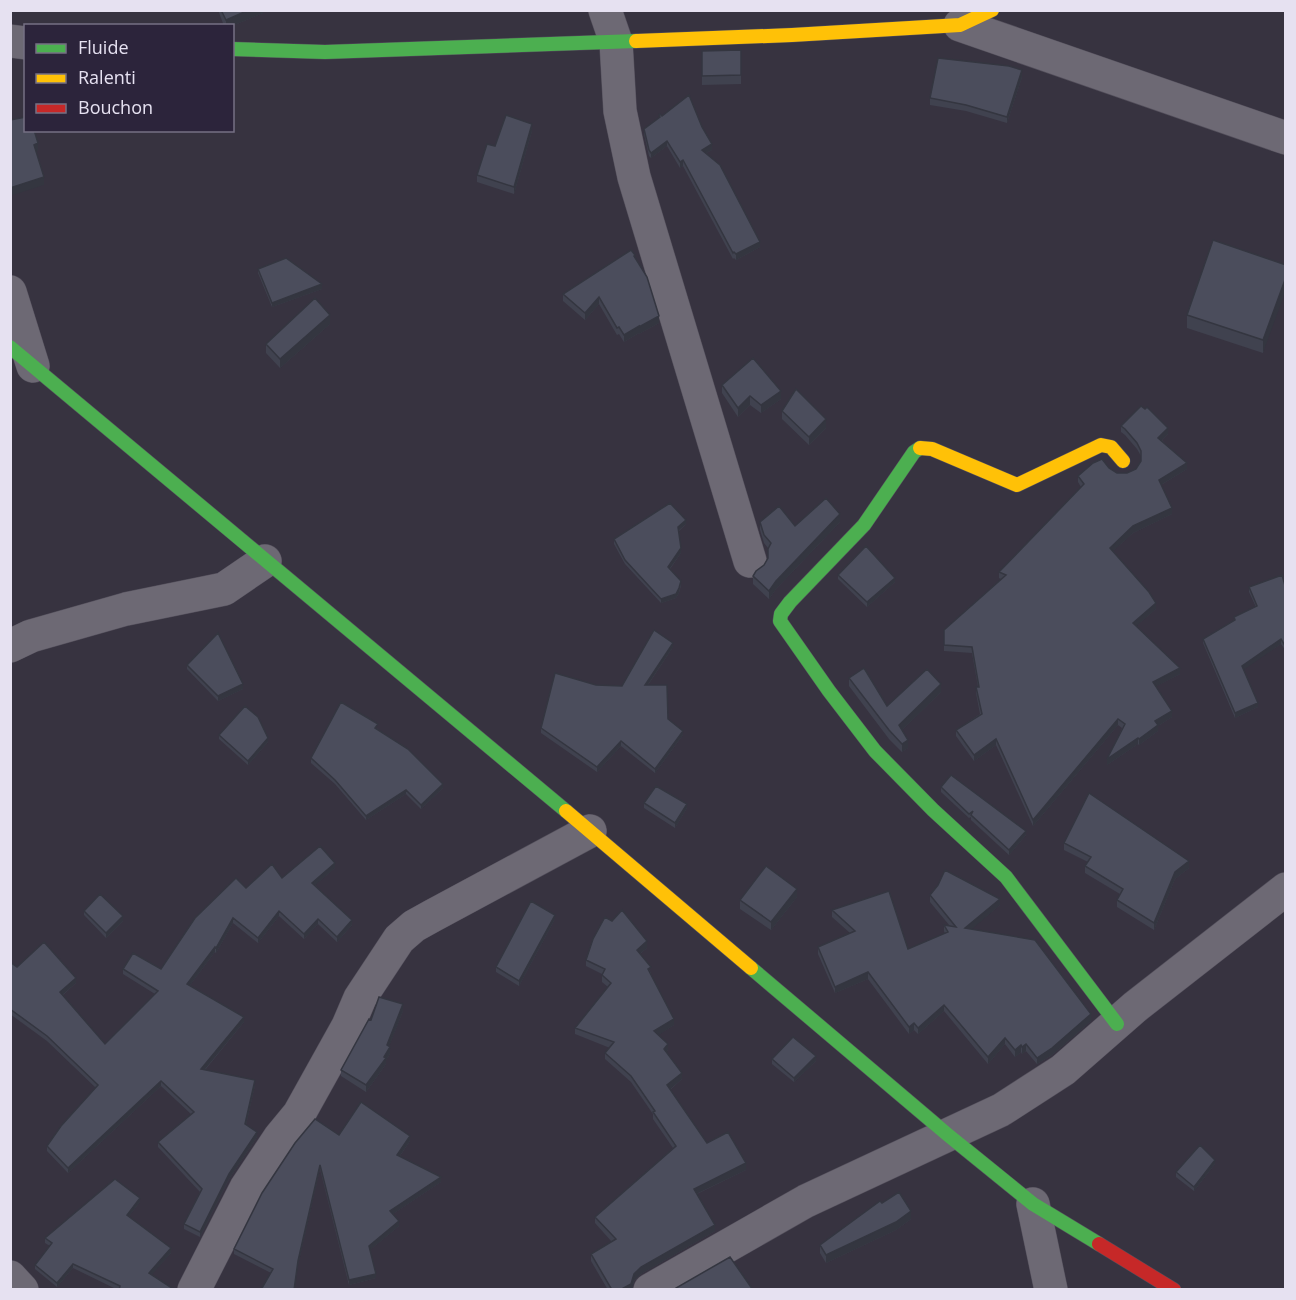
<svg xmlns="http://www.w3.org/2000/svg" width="1296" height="1300" viewBox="0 0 1296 1300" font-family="'Open Sans',sans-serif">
	<rect width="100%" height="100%" fill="#373340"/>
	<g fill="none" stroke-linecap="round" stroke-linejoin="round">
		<g stroke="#534f5b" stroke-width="34">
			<path id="street" d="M605 10 616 42 620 111 634 177 750 561
				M960 25 1286 138
				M10 41 26 43
				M10 292 33 366
				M10 646 31 636 126 609 224 589 265 561
				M1033 1204 1051 1290
				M10 1277 22 1290
				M194 1290 246 1188 280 1137 299 1114 348 1026 360 998 399 939 414 926 432 916 590 831
				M650 1290 806 1201 1001 1110 1063 1070 1135 1007 1286 889"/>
		</g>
		<g stroke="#534f5b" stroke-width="15">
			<path id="fast" d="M232 49 325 52 636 41
				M10 347 566 811
				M920 448 914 452 864 525 790 602 781 614 780 621 829 691 875 751 933 810 1006 877 1117 1024
				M751 968 948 1135 1033 1204 1099 1244"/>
		</g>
		<g stroke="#534f5b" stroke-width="15">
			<path id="slow" d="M636 41 792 35 960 25 992 10
				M920 448 932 449 1017 485 1101 445 1111 447 1123 461
				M566 811 751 968"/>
		</g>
		<g stroke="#534f5b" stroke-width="15">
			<path id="jam" d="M1099 1244 1174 1290"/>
		</g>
		<use href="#street" stroke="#6d6974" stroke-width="33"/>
		<use href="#fast" stroke="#4caf50" stroke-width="14"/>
		<use href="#slow" stroke="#ffc107" stroke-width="14"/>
		<use href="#jam" stroke="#c62828" stroke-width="14"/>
	</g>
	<path fill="#40424f" d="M218 10H263V13L232 26H224Z
		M741 50V84L702 85V51Z
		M1022 77 1007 123 966 111 930 105V98Z
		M659 115 712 150 706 153 760 247 736 260 734 258 733 259 683 166 680 168 667 146 651 158 649 156 644 134V129L659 118Z
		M532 131 514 194 477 182V175L495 146Z
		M635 258 659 323 639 334V333L624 342 619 334 617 335 599 304 585 320 563 301V294Z
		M1286 265 1263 353 1187 328V315Z
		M258 269 322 289 272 307 258 273Z
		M330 324 280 368 266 353V344Z
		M722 385 781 399 761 413 750 405 738 417 722 393Z
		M782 411 826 428 809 445 782 419Z
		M1121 426 1168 434 1162 440 1187 469 1161 485 1172 514 1133 533 1113 551 1156 609 1136 626 1180 674 1156 686 1172 717 1158 726V731L1139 745 1138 744 1107 765 1122 728 1118 725 1033 826 996 745 974 761 956 736V730L980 714 976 693V687H978L972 653 944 651V630L1001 579 999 578V572L1081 487 1078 482V476L1109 468 1117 473H1127L1136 469 1141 461V456L1137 449 1125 435 1121 432Z
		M760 522 795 526 840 522 776 589 769 599 753 584V576L764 565 768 558V548L764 543 760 530Z
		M686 524 679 531 681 553 670 569 681 585 679 593 676 598 661 603 625 564 614 544V539Z
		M838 575 895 582 867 607 838 579Z
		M1249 587 1286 589V651L1281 644 1243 669 1258 707 1235 718 1203 643V639L1234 621V617L1256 607 1249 592Z
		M673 647 648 685 668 719 683 735 655 773 621 746 597 772 541 733V728L596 685 622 686Z
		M187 665 243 689 218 701 187 669Z
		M849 678 887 706 941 692 902 730 908 748 902 752 889 739 849 686Z
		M378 728 377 729 443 788 421 809 406 794 366 820 335 784 311 763V758Z
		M219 735 268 742 248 765 219 739Z
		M941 787 1026 835 1009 855 971 820V817L969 818 941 792Z
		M644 803 687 808 675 828 644 808Z
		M1064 843 1189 868 1175 879 1154 930 1117 907V900L1120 894 1085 873V866L1088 862 1064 850Z
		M335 868 315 885 352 925 337 942 318 924 304 939 279 916 258 943 233 923 216 953 215 952 190 985 244 1022 205 1070 255 1085 246 1125 257 1137 229 1179 200 1237 184 1229V1224L200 1192 158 1147V1142L191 1114 161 1086 68 1173 47 1151V1146L96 1088 47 1041 10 1014V962L17 967 76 983 63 995 105 1044 155 994 123 974V969H161L246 888 282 878Z
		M930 895 1000 905 971 929 1091 1021 1052 1055 1037 1064 1026 1051 1022 1054 1021 1052 1015 1057 1005 1044 988 1064 944 1011 918 1034 914 1030 909 1034 868 979 835 993 818 954V947L850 933 832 917V910L908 949 945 934 944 931V925L950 926 930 902Z
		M797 897 771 930 740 909V900Z
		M84 911 123 921 106 938 84 915Z
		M555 919 519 986 496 972V967Z
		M647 948 640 954 651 973 650 974 674 1025 658 1035 668 1050 666 1052 682 1079 670 1090 707 1143 746 1170 697 1194 715 1231 641 1274 634 1281 632 1290H608L591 1261V1254L612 1242 595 1223V1217L673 1148 653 1119V1114L631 1082 605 1059V1053L610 1048 575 1034V1028L608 987 602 982V974L586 966V960Z
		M403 1011 389 1046 390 1054 386 1060V1064L366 1092 341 1076V1070L371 1020Z
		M772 1059 816 1061 794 1082 772 1064Z
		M339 1135 410 1141 400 1156 441 1182 393 1214 399 1226 370 1250 376 1278 349 1285 320 1169 298 1265 271 1273 234 1254V1249Z
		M1215 1164 1194 1191 1176 1177V1172Z
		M140 1202 129 1216 171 1253 151 1275 175 1290H118L73 1268 57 1287 35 1269V1265L50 1246 45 1243V1238Z
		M882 1203 911 1219 896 1230 826 1263 820 1253V1245Z"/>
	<path fill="#343640" d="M249 10H263V13L232 26H226V20Z
		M1022 70V77L1007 123V117Z
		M532 124V131L514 194V187Z
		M667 141V146L651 158V153Z
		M38 143V151L34 153V145Z
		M712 144V150L702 155V150Z
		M683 160V166L680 168V162Z
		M44 177V185L10 196V188Z
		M760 242V247L736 260V254Z
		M1286 277V290L1263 353V340Z
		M322 284V289L272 307V303Z
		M599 297V304L585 320V313Z
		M330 315V324L280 368V359Z
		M659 316V323L639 334V327Z
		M639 326V333L624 342V335Z
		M781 391V399L761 413V405Z
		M750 396V405L738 417V408Z
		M826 419V428L809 445V437Z
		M1168 428V434L1158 444V438Z
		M1187 463V469L1159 486V480Z
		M1172 508V514L1133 533 1110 554V548L1133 526Z
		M840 514V522L776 589 769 599V591L776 581Z
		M686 520V524L678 531V527Z
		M681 548V553L668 571V567Z
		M895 578V582L867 607V602Z
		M681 581 679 593 676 598 661 603V599Z
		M1156 603V609L1133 629V623Z
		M1281 639V644L1242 671V666Z
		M673 643V647L645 689V685Z
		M1180 668V674L1153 688V682Z
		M243 684V689L218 701V696Z
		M941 684V692L899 733V725Z
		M1258 703V707L1235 718V713Z
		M1172 711V717L1158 726V731L1139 745V739L1155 721Z
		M1118 719V725L1033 826V820Z
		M683 731V735L655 773V769Z
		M268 738V742L248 765V761Z
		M1138 738V744L1107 765V759Z
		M996 739V745L974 761V755Z
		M908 740V748L902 752V744Z
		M621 741V746L597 772V767Z
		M443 784V788L421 809V805Z
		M406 790V794L366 820V816Z
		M687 804V808L675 828V823Z
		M1026 831V835L1009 855V850Z
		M1189 861V868L1175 879 1154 930V923L1175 872Z
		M335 863V868L312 888V883Z
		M797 889V897L771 930V922Z
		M1000 899V905L965 935V928Z
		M279 911V916L258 943V938Z
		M555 915V919L519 986V981Z
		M123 916V921L106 938V933Z
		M233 918V923L216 953V948Z
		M318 919V924L304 939V934Z
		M352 920V925L337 942V937Z
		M647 941V948L637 956V950Z
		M215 947V952L187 989V984Z
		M868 972V979L835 993V987Z
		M76 978V983L60 997V992Z
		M403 1004V1011L387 1052 390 1047V1054L386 1060V1064L366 1092V1085L384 1057 387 1045Z
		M944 1005V1011L918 1034V1028Z
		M1091 1014V1021L1052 1055 1037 1064V1058Z
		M244 1017V1022L201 1074V1069Z
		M674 1019V1025L654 1038V1031Z
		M914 1023V1030L909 1034V1027Z
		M1005 1038V1044L988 1064V1057Z
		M668 1044V1050L664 1055V1049Z
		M1026 1044V1051L1022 1054V1047Z
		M1021 1045V1052L1015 1057V1050Z
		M816 1056V1061L794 1082V1078Z
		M682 1073V1079L667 1092V1085Z
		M255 1080V1085L245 1129V1124Z
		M161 1081V1086L68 1173V1168Z
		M257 1132V1137L229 1179 200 1237V1232L229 1174Z
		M410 1136V1141L397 1160V1155Z
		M1215 1160V1164L1194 1191V1187Z
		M746 1163V1170L694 1195V1189Z
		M320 1165V1169L298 1265 294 1290 298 1261Z
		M441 1177V1182L390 1216V1211Z
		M140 1198V1202L127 1219V1215Z
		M911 1211V1219L896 1230 826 1263V1255Z
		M399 1221V1226L369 1251V1246Z
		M715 1225V1231L641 1274 634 1281 632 1290H620L641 1267Z
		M171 1248V1253L149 1278V1273Z
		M73 1264V1268L57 1287V1283Z
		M376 1274V1278L349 1285V1280Z"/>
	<path fill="#4b4d5c" stroke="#343640" stroke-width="1.5" d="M221 10H249L226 20Z
		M741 50V75L702 76V51Z
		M938 58 1009 66 1022 70 1007 117 966 105 930 98Z
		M689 95 702 127 712 144 702 150 720 165 760 242 736 254 734 252 733 253 683 160 680 162 667 141 651 153 649 150 644 129 660 117 659 115 660 114 662 116Z
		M506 115 532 124 514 187 477 175 487 144 495 146Z
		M26 117V130H34L38 143 34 145 44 177 10 188V120Z
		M1213 240 1286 265V277L1263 340 1187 315Z
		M631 250 635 255 634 256 647 277 659 316 639 327V326L624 335 619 327 617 328 599 297 585 313 563 294Z
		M286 258 322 284 272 303 258 269Z
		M315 298 330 315 280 359 266 344Z
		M753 358 781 391 761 405 750 396 738 408 722 385Z
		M796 389 826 419 809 437 782 411Z
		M1141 406 1145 409 1147 407 1168 428 1158 438 1187 463 1159 480 1172 508 1133 526 1110 548 1149 592 1156 603 1133 623 1180 668 1153 682 1172 711 1155 721 1158 725 1139 739 1138 738 1107 759 1125 724 1118 719 1033 820 996 739 974 755 956 730 982 714 976 687H979L972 647 944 645V630L1006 575 999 572 1084 484 1078 476 1093 463 1102 459 1109 468 1117 473H1127L1136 469 1141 461V451L1137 443 1125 429 1121 426Z
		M826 498 840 514 776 581 769 591 753 576 756 571 764 565 768 558V549L771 543 764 535 760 522 779 506 795 526Z
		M670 503 686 520 678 527 681 548 668 567 681 581 679 588 676 594 661 599 625 560 614 539Z
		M866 546 895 578 867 602 838 575Z
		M1282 575 1286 589V647L1281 639 1242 666 1258 703 1235 713 1203 639 1235 620 1234 617 1257 606 1249 587Z
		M654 630 673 643 645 685H667L668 719 683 731 655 769 621 741 597 767 541 728 555 673 596 685 622 686Z
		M218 633 243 684 218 696 187 665Z
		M864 668 887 706 927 669 941 684 899 725 908 740 902 744 889 730 849 678Z
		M341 702 378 724 375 728 408 749 443 784 421 805 406 790 366 816 335 780 311 758Z
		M245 706 258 717 268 738 248 761 219 735Z
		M951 775 1026 831 1009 850 971 815 973 811 969 814 941 787Z
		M656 786 687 804 675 823 644 803Z
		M1089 793 1189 861 1175 872 1154 923 1117 900 1123 889 1085 866 1091 857 1064 843Z
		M320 846 335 863 312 883 352 920 337 937 318 919 304 934 279 911 258 938 233 918 216 948 215 947 187 984 244 1017 201 1069 255 1080 245 1124 257 1132 229 1174 200 1232 184 1224 202 1189 158 1142 194 1112 161 1081 68 1168 47 1146 61 1126 98 1085 47 1036 10 1009V962L17 967 44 942 76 978 60 992 105 1044 158 991 123 969 133 953 161 969 195 918 236 878 246 888 272 864 282 878Z
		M766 866 797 889 771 922 740 900Z
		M945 870 1000 899 965 928 1035 940 1091 1014 1052 1048 1037 1058 1026 1044 1022 1047 1021 1045 1015 1050 1005 1038 988 1057 944 1005 918 1028 914 1023 909 1027 868 972 835 987 818 947 855 931 832 910 889 891 908 949 948 932 944 925 956 927 930 895 938 885Z
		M100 894 123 916 106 933 84 911Z
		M531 901 555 915 519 981 496 967Z
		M622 910 647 941 637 950 651 967 648 969 674 1019 654 1031 668 1044 664 1049 682 1073 667 1085 707 1143 728 1132 746 1163 694 1189 715 1225 641 1267 634 1274 631 1284 620 1290H612L591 1254 616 1239 595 1217 676 1146 653 1112 655 1111 631 1076 605 1053 614 1042 575 1028 611 983 602 975 605 969 586 960 593 939 605 917 612 921Z
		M379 997 403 1004 387 1045 390 1047 384 1057 386 1058 366 1085 341 1070 369 1019 371 1020Z
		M793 1037 816 1056 794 1078 772 1059Z
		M361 1102 410 1136 397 1155 441 1177 390 1211 399 1221 369 1246 376 1274 349 1280 320 1165 298 1261 294 1290H261L273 1269 234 1249 262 1193 295 1143 315 1119 339 1135Z
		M1200 1145 1215 1160 1194 1187 1176 1172Z
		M115 1179 140 1198 127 1215 171 1248 149 1273 175 1290H119L120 1286 73 1264 57 1283 35 1265 52 1243 45 1238Z
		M899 1192 911 1211 896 1222 826 1255 820 1245 880 1201 882 1203Z
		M730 1257 753 1290H677L676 1288Z"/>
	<rect width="1296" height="1300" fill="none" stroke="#e6e1f1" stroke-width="24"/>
	<rect x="24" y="24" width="210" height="108" fill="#2c243b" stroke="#767084" stroke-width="1.5"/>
	<rect x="36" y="44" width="30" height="9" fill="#4caf50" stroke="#767084" stroke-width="1.5"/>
	<text x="78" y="54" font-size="18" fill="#e6e1f1">Fluide</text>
	<rect x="36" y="74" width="30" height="9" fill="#ffc107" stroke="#767084" stroke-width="1.5"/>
	<text x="78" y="84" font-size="18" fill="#e6e1f1">Ralenti</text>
	<rect x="36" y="104" width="30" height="9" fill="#c62828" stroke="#767084" stroke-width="1.5"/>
	<text x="78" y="114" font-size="18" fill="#e6e1f1">Bouchon</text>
</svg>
